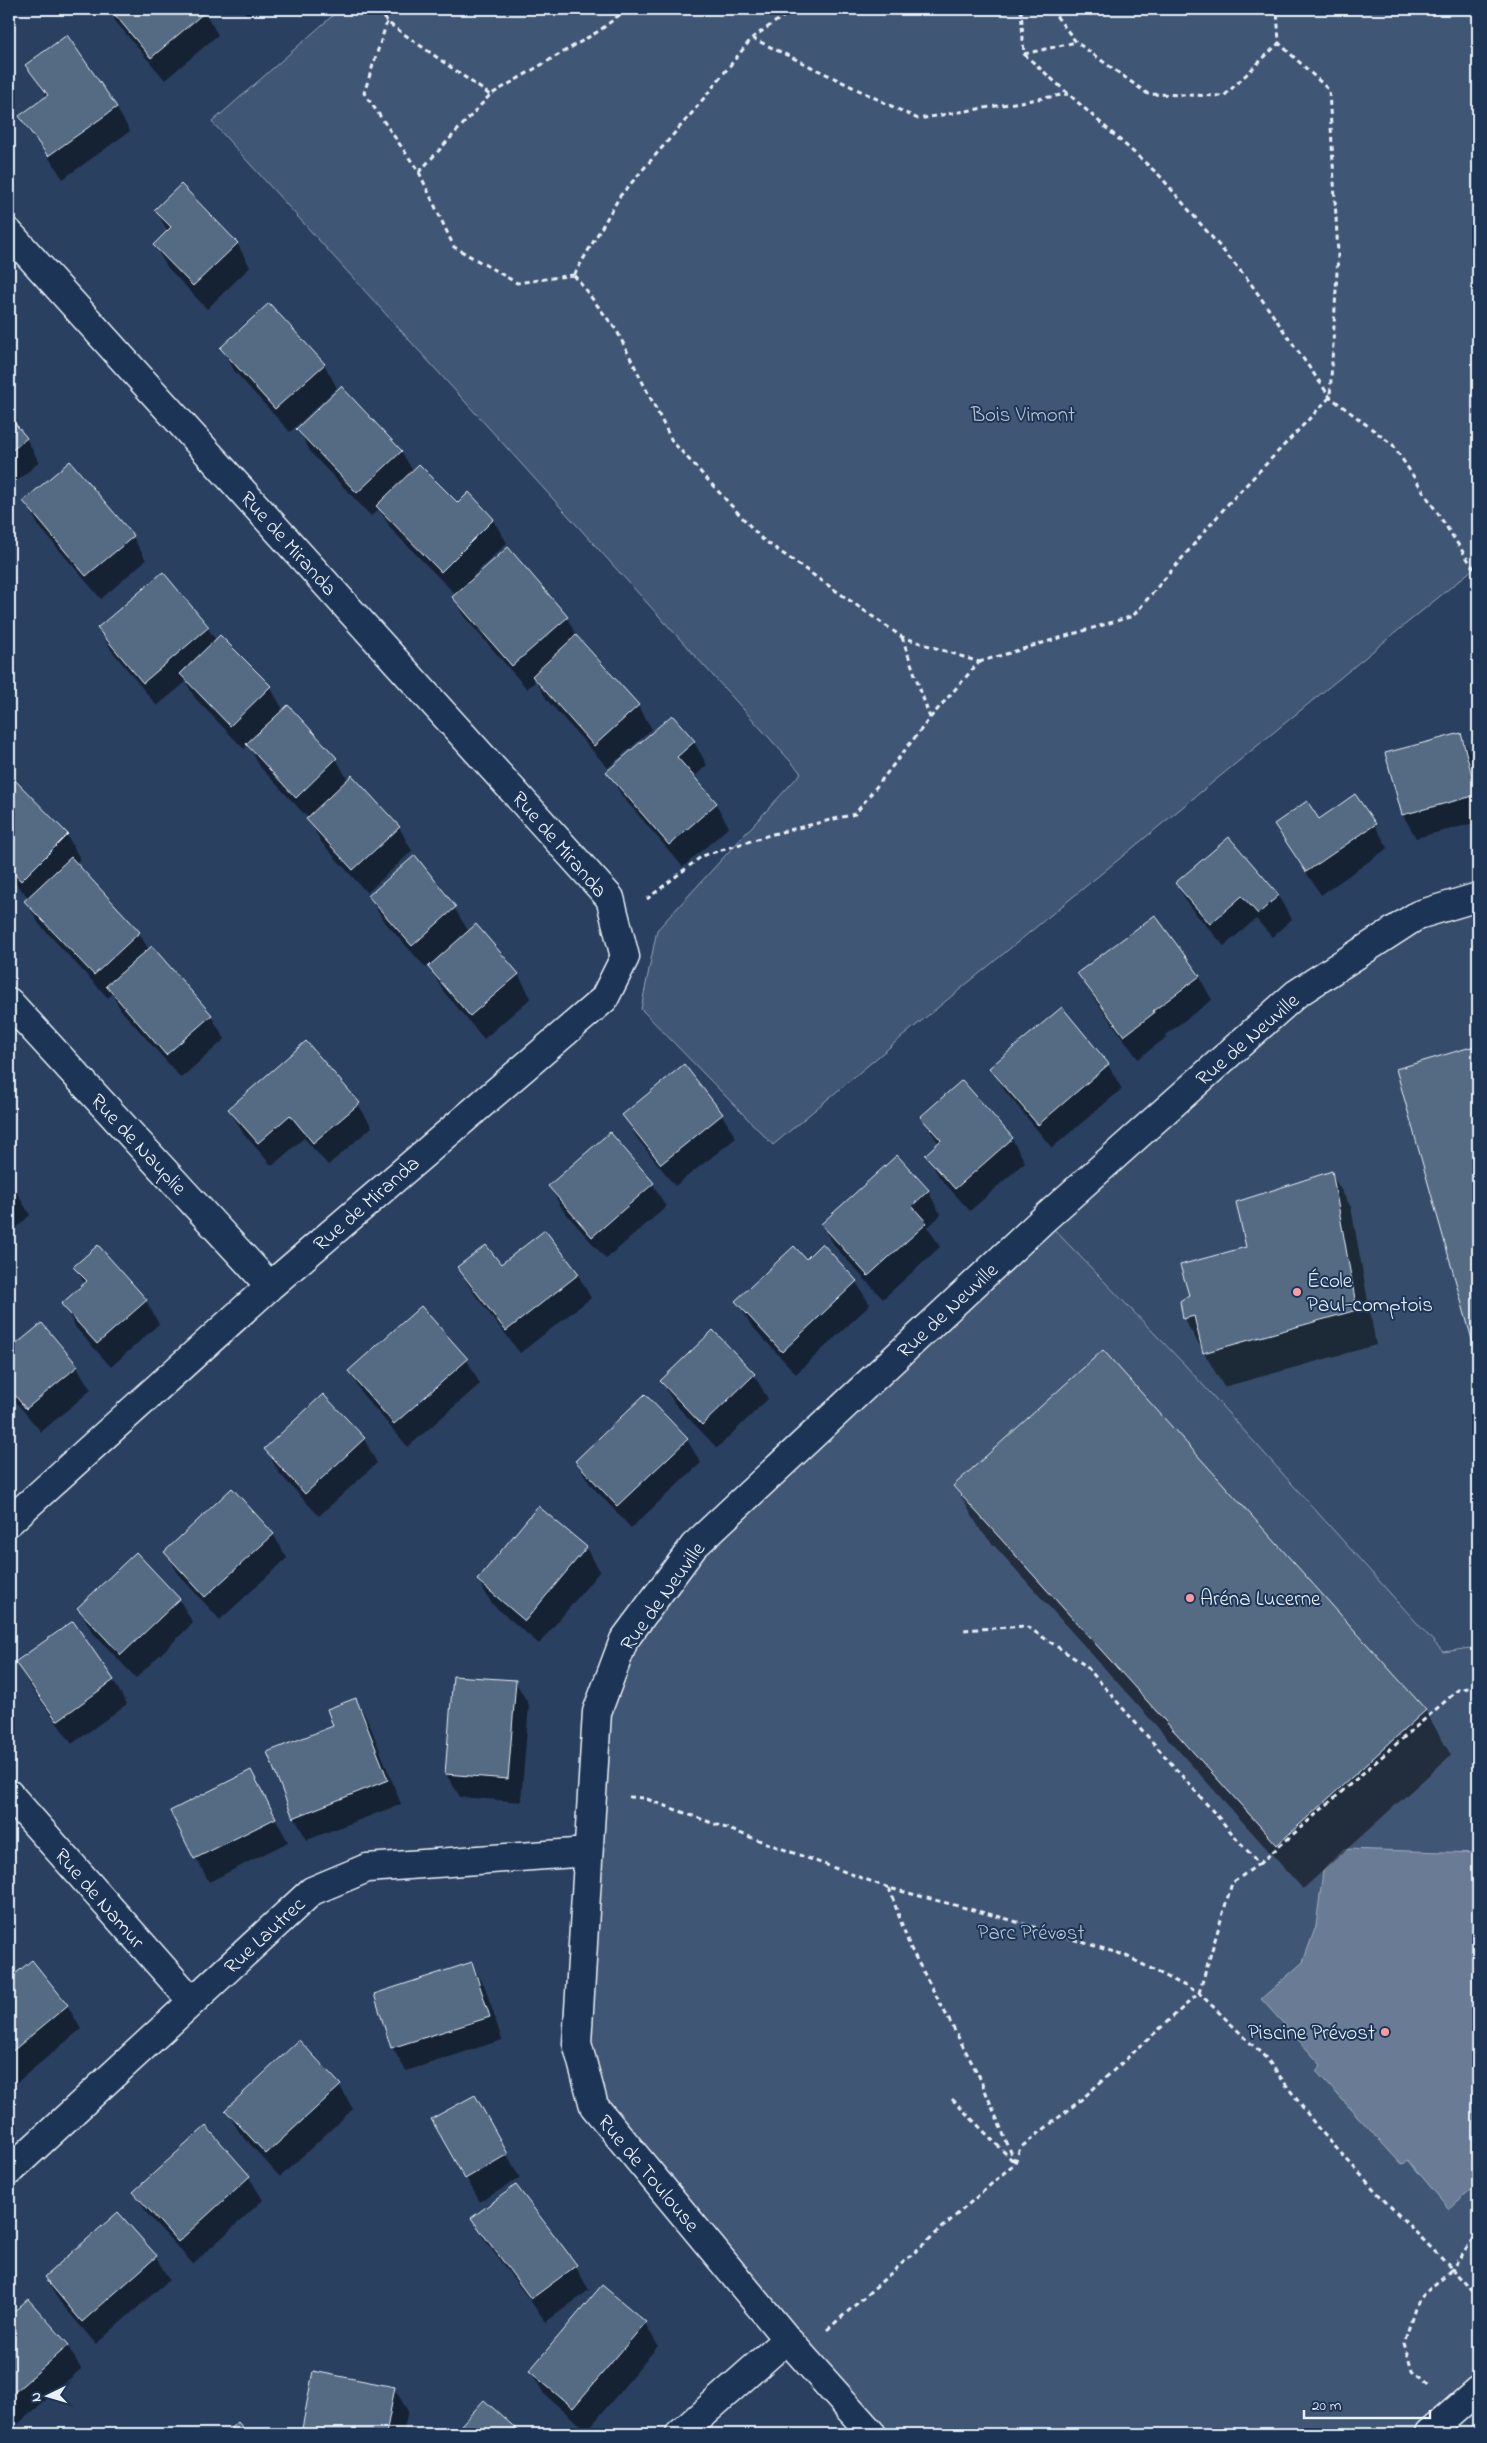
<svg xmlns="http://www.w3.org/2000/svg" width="1487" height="2443" viewBox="0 0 1487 2443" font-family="'Indie Flower',sans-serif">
	<rect width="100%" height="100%" fill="#294061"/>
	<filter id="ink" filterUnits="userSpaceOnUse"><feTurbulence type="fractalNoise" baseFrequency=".02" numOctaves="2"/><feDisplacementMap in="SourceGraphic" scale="10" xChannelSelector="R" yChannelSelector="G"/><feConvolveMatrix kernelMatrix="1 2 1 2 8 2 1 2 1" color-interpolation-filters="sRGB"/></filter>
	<g filter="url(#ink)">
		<path fill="#364d6b" d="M1478 897V1646L1443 1652 1185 1365 1044 1219 1296 994Z"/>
		<path fill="#415774" stroke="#94a4b6" d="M340 9H1478V565L897 1041 773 1145 641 1009 657 930 801 773 212 122Z
			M1044 1219 1185 1365 1443 1652 1478 1647V2391L1429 2434H872L594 2106 577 2043 597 1712 694 1546Z"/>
		<path fill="#6b7c95" stroke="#9dabbd" d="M1344 1849 1478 1853V2183L1449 2209 1408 2160 1402 2165 1316 2071 1321 2065 1261 1999 1303 1962 1316 1926 1323 1871Z"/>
		<path fill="#0007" d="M109 9H203L218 35 165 80 116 22Z
			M242 9H257L248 16Z
			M27 65 116 107 130 131 63 179 21 116 47 97Z
			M156 210 237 243 250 267 207 309 168 268 154 245 168 232Z
			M222 349 324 364 337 388 290 432 235 372Z
			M9 418 26 438 39 462 9 488Z
			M298 429 401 451 413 471 458 505 469 494 493 520 507 543 472 577 474 579 508 549 567 618 580 642 638 706 652 729 608 768 547 700 536 681 527 689 467 620 453 597 456 595 391 529 379 509 371 516 311 453Z
			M25 501 133 537 146 560 101 599 38 525Z
			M163 574 208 628 216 641 270 687 284 711 288 707 336 759 348 780 399 827 412 851 367 893 321 842 308 818 261 768 248 745 244 749 195 698 186 682 157 706 112 651 98 628Z
			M672 717 694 742 707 765 693 778 716 804 729 827 683 867 622 796 608 772Z
			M1460 735 1474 758 1478 775V822L1416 838 1403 815 1386 754Z
			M9 776 67 835 80 859 75 864 139 933 149 950 152 948 211 1016 225 1039 181 1078 121 1010 112 994 108 998 39 924 26 901 29 898 9 877Z
			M1319 821 1374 824 1388 848 1321 895 1275 825Z
			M1229 838 1278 896 1292 919 1272 937 1256 919 1224 946 1190 907 1176 883Z
			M415 857 442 888 469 932 518 974 531 998 484 1039 443 991 429 966 426 968 383 920 370 897Z
			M1079 973 1199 976 1212 1000 1165 1035 1167 1037 1138 1059 1093 997Z
			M1062 1008 1108 1065 1122 1089 1052 1148 1005 1091 991 1068Z
			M1478 1047V1356L1398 1070Z
			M684 1066 722 1115 736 1138 675 1186 637 1138 624 1115Z
			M358 1104 372 1127 328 1165 304 1138 272 1166 243 1133 229 1109Z
			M922 1117 1012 1139 1025 1162 970 1211 940 1178 927 1155 939 1144Z
			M897 1157 928 1191 941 1215 928 1227 940 1247 883 1299 836 1248 822 1225Z
			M1331 1173 1351 1207 1376 1345 1224 1387 1184 1319 1182 1301 1248 1248Z
			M9 1179 30 1215 9 1235Z
			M653 1184 666 1207 606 1259 563 1210 549 1186Z
			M544 1231 578 1275 591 1298 520 1353 472 1291 458 1267 501 1265Z
			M822 1245 856 1282 870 1305 796 1374 751 1325 737 1301 806 1261Z
			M75 1268 146 1301 159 1324 111 1367 76 1328 63 1304 85 1284Z
			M42 1324 77 1367 91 1390 41 1432 9 1394V1352Z
			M713 1332 754 1375 768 1399 717 1448 675 1404 661 1381Z
			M467 1360 480 1384 408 1447 363 1395 349 1371Z
			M323 1396 364 1439 377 1463 319 1516 279 1473 266 1449Z
			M687 1440 701 1463 631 1528 590 1484 576 1461Z
			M955 1486 1425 1710 1451 1755 1303 1889 981 1531Z
			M538 1507 586 1548 600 1571 539 1644 492 1604 478 1580Z
			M273 1534 287 1558 220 1620 179 1575 166 1552Z
			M179 1599 193 1623 136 1678 92 1632 79 1608Z
			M17 1663 113 1680 127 1704 72 1744 30 1686Z
			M515 1681 529 1705 521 1802 460 1797 446 1774Z
			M356 1699 369 1723 401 1804 307 1840 294 1817 335 1726Z
			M250 1771 288 1842 209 1882 171 1812Z
			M32 1962 67 2005 81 2029 9 2089V1981Z
			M472 1964 485 1987 502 2040 406 2071 392 2047Z
			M340 2086 353 2109 280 2177 240 2133 226 2110Z
			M433 2120H488L520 2178 480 2202Z
			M206 2128 249 2177 263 2200 193 2264 148 2215 135 2192Z
			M516 2187 575 2266 589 2290 546 2322 486 2242 473 2218Z
			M156 2257 169 2280 96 2344 59 2301 45 2278Z
			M28 2301 68 2346 81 2369 9 2432V2318Z
			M645 2323 658 2346 587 2431 544 2394 531 2371Z
			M314 2373 394 2388 408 2411 403 2434H302Z
			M484 2401 520 2434H455Z"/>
		<path fill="#556a83" stroke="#e8f1f8" d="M110 9H204L206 11 151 58Z
			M67 35 117 107 48 156 19 116 48 95 25 65Z
			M181 184 238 243 193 286 153 245 171 227 154 210Z
			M269 303 325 364 275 409 220 348Z
			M341 386 402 451 357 493 296 429Z
			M9 416 27 438 9 453Z
			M70 461 134 536 86 576 23 501Z
			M419 464 458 503 469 492 494 519 441 572 376 506Z
			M508 547 568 617 512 666 452 597Z
			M163 572 209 627 143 683 97 628Z
			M220 635 271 686 230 726 180 674Z
			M576 635 639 705 594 746 532 676Z
			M288 705 337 758 296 798 246 744Z
			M672 715 695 741 677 757 717 803 669 845 606 772Z
			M1461 733 1477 795 1402 815 1385 753Z
			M9 774 68 834 21 881 9 868Z
			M352 775 400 827 353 870 306 819Z
			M1355 794 1376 824 1306 872 1274 824 1307 801 1319 819Z
			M1229 837 1279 895 1258 914 1242 896 1210 924 1175 883Z
			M415 855 456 907 412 946 368 896Z
			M71 857 140 932 94 975 24 901Z
			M1155 915 1200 976 1153 1011 1154 1013 1124 1036 1077 973Z
			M476 924 519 974 470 1016 428 967Z
			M152 946 212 1015 166 1055 106 986Z
			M1062 1007 1109 1064 1038 1125 989 1068Z
			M306 1041 360 1103 313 1143 290 1115 258 1143 228 1109Z
			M1478 1045V1361L1396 1069Z
			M684 1064 723 1114 661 1164 622 1115Z
			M962 1080 1013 1138 955 1189 925 1155 941 1140 920 1117Z
			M610 1132 654 1183 592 1237 548 1186Z
			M897 1155 929 1190 912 1206 927 1223 868 1276 821 1224Z
			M1332 1171 1357 1310 1203 1353 1194 1316 1183 1319 1180 1301 1189 1295 1180 1265 1246 1247 1236 1202Z
			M545 1230 579 1274 506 1331 457 1267 486 1245 501 1264Z
			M822 1243 857 1281 782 1352 735 1301 794 1246 806 1259Z
			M98 1245 147 1300 97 1344 61 1304 87 1281 73 1267Z
			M421 1306 468 1359 394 1424 348 1371Z
			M42 1323 78 1366 26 1409 9 1388V1350Z
			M713 1330 755 1374 702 1425 660 1381Z
			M1103 1350 1426 1710 1277 1845 953 1486Z
			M323 1394 365 1438 305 1494 264 1449Z
			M645 1394 688 1439 617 1506 575 1461Z
			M232 1488 274 1534 205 1597 164 1552Z
			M538 1506 587 1547 525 1621 477 1580Z
			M136 1552 180 1599 121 1655 77 1608Z
			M73 1621 114 1680 57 1721 15 1662Z
			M453 1676 516 1680 508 1779 445 1774Z
			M356 1698 388 1780 293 1818 267 1752 333 1726 327 1709Z
			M251 1770 276 1818 194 1859 170 1811Z
			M32 1960 68 2005 9 2054V1979Z
			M472 1962 490 2017 391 2048 374 1994Z
			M299 2040 341 2085 266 2154 225 2110Z
			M475 2095 508 2154 465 2179 431 2119Z
			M206 2126 250 2176 178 2242 133 2192Z
			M516 2185 577 2265 531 2299 471 2218Z
			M118 2212 157 2256 82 2322 44 2277Z
			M602 2285 646 2322 573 2408 529 2371Z
			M28 2299 69 2345 9 2397V2316Z
			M313 2371 395 2387 386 2434H301Z
			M484 2400 522 2434H453Z
			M238 2422 248 2434H223Z"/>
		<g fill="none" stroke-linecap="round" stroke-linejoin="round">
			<g stroke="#e8f1f8" stroke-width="31">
				<path id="minor" d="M9 233 610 898 625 957 604 999 270 1286 9 1522
					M9 1002 270 1286
					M9 1794 192 2001
					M9 2171 312 1891 367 1868 588 1852
					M680 2434 787 2339
					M872 2434 787 2339 594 2106 577 2043 597 1712 624 1640 694 1546 1044 1219 1296 994 1418 915 1478 897
					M1429 2434 1478 2391"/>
			</g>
			<path stroke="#e8f1f8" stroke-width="3" stroke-dasharray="5 4" stroke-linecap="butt" d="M380 9 387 22 490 95
				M1021 9 1024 54 1160 176 1249 281 1330 397 1393 445 1478 575
				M1051 9 1076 42 1148 94 1224 96 1279 43
				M387 22 364 93 419 172 454 247 517 283 574 275
				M752 38 918 119 1068 94
				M1024 54 1076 42
				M419 172 490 95 599 31 627 9
				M574 275 617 331 672 441 762 539 902 637 979 662 930 718 855 814 773 834 702 856 647 899
				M574 275 620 196 692 113 752 38 794 9
				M902 637 930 718
				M979 662 1133 616 1228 504 1330 397 1338 254 1329 90 1279 43 1277 9
				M629 1797 644 1798 889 1888 1004 1918 1124 1955 1199 1993 1267 2059 1318 2128 1382 2198 1452 2269 1418 2299 1404 2343 1412 2371 1428 2388
				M1259 1864 1458 1690 1478 1686
				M889 1888 910 1947 979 2076 1015 2162
				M952 2099 1013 2161
				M1478 2231 1452 2269 1478 2297
				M827 2330 1015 2163 1020 2148 1082 2099 1199 1993 1232 1883 1259 1864 1086 1666 1026 1626 963 1630"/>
			<use href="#minor" stroke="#1d3557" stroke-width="28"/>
		</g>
	</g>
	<g fill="#ff9aa2" stroke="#1d3557" stroke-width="2">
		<circle cx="1297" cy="1292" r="5"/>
		<circle cx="1190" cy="1598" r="5"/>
		<circle cx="1385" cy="2032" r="5"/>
	</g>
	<g text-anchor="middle" stroke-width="4" stroke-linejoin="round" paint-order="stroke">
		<g font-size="21" fill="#b6c3d0" stroke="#1d3557">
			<text x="1023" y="421">Bois Vimont</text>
			<text x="1031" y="1939">Parc Prévost</text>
		</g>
		<g font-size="21" fill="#e8f1f8" stroke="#1d3557">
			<text transform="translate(289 543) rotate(48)" y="7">Rue de Miranda</text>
			<text transform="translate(560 844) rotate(49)" y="7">Rue de Miranda</text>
			<text transform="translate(1247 1039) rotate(-41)" y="7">Rue de Neuville</text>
			<text transform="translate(139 1144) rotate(47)" y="7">Rue de Nauplie</text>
			<text transform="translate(366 1203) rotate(-41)" y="7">Rue de Miranda</text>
			<text transform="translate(947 1310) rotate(-43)" y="7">Rue de Neuville</text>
			<text transform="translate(662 1596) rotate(-54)" y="7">Rue de Neuville</text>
			<text transform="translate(100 1898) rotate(49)" y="7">Rue de Namur</text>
			<text transform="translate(264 1935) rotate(-43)" y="7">Rue Lautrec</text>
			<text transform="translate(649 2173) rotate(50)" y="7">Rue de Toulouse</text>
		</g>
		<g font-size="21" fill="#e8f1f8" stroke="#1d3557" text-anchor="start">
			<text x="1307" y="1287">École<tspan x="1307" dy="24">Paul-comptois</tspan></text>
			<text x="1200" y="1605">Aréna Lucerne</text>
			<text x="1375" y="2039" text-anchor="end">Piscine Prévost</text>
		</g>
	</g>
	<rect width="1487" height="2443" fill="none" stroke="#1d3557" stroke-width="30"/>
	<rect x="15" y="15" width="1457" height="2413" fill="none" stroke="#e8f1f8" stroke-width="2" filter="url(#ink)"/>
	<g transform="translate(48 2396) rotate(265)" stroke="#1d3557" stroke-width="4" paint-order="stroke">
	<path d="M0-4L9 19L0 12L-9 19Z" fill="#e8f1f8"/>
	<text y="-8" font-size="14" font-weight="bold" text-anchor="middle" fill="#e8f1f8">N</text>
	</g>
	<path d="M1304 2410v8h126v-8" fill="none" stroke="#e8f1f8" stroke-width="2.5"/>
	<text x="1312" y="2410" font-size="15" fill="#e8f1f8" stroke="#1d3557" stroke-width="4" paint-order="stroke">20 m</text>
</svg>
